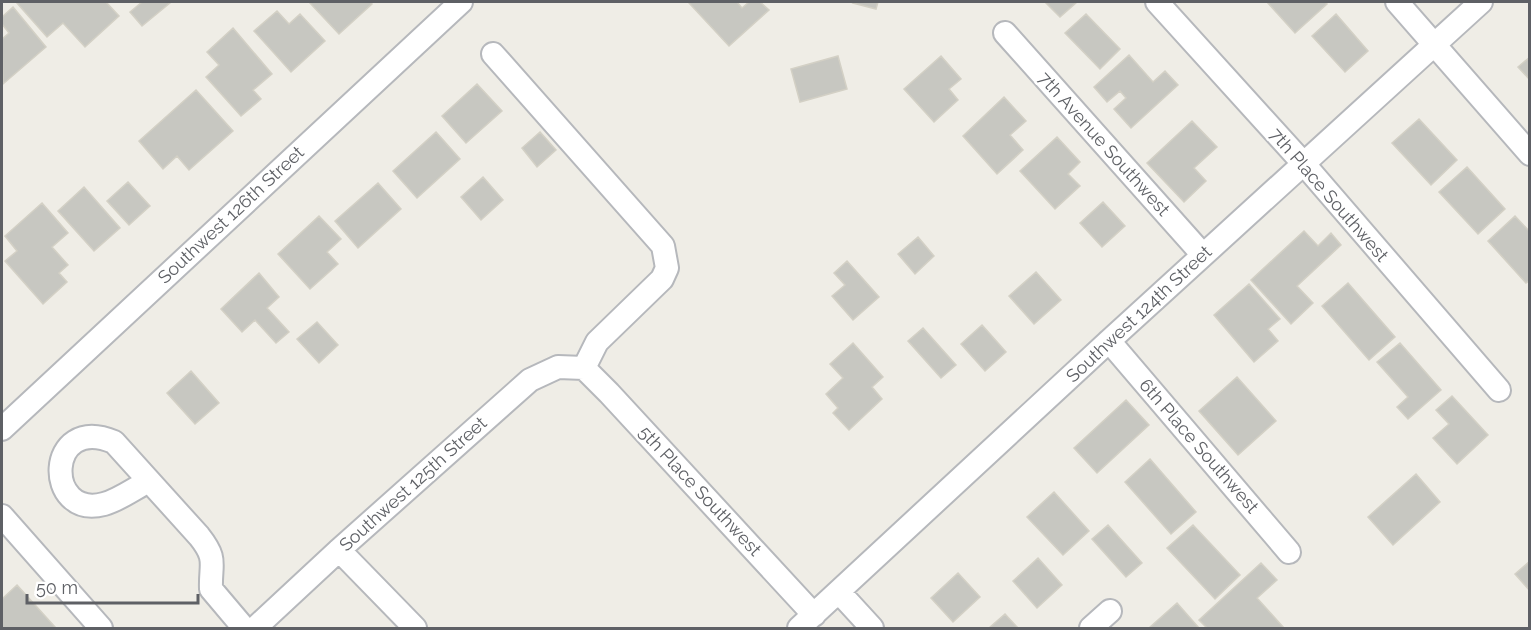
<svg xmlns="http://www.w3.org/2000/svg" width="1531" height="630" viewBox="0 0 1531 630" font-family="Raleway,sans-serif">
	<rect width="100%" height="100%" fill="#efede6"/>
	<path fill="#c7c7c1" stroke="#d3d0c5" stroke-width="1.5" d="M16 2H106L119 16 85 47 63 23 47 37Z
		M142 2H168L170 3 142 26 130 12Z
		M309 2H370L372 4 339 34Z
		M691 2H737L742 8 749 2H760L769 10 729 46 689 3Z
		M854 2H878L876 9 853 3Z
		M1045 2H1077L1060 17Z
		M1267 2H1325L1327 4 1295 33Z
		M13 7 46 47 3 84 2 39 9 33 2 24V17Z
		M277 11 289 24 300 14 325 41 291 72 254 31Z
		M1086 14 1120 49 1100 69 1065 33Z
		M1336 14 1368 51 1345 72 1312 36Z
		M233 28 272 74 253 90 261 99 241 116 206 77 219 65 207 52Z
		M1129 55 1153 82 1165 71 1178 85 1131 128 1114 109 1126 98 1120 91 1107 102 1094 87Z
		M838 56 847 89 800 102 791 69Z
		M941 56 961 79 949 89 958 100 934 122 904 89Z
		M1530 57V80L1518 67Z
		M477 84 502 111 466 143 442 116Z
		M196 90 233 131 189 170 177 156 163 169 139 141Z
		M1004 97 1026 121 1010 135 1023 150 997 174 963 136Z
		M1419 119 1457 160 1431 185 1392 143Z
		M1192 121 1217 147 1194 168 1206 181 1184 202 1147 163Z
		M436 132 460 159 417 198 393 171Z
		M540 132 556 150 537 167 522 148Z
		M1057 137 1080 162 1068 174 1080 186 1055 209 1020 171Z
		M1467 167 1505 209 1478 234 1439 192Z
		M483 177 503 200 481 220 461 197Z
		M128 182 150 206 129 225 107 201Z
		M378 183 401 209 358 248 335 221Z
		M84 187 120 228 94 251 58 211Z
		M1103 202 1125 226 1102 247 1080 223Z
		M42 203 68 233 52 247 68 265 59 273 67 282 43 304 5 261 17 251 5 236Z
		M319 216 341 239 327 252 338 264 310 289 278 254Z
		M1515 216 1530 232V280L1526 283 1488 241Z
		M1304 231 1318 246 1331 233 1341 245 1297 286 1313 303 1291 324 1251 280Z
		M918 237 934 256 915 274 898 254Z
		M847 261 879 297 853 320 832 296 845 285 834 273Z
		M1036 272 1061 300 1034 324 1009 296Z
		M259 273 279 297 267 308 289 332 276 343 255 320 242 332 221 309Z
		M1348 283 1395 337 1369 360 1322 306Z
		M1249 284 1280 319 1268 329 1278 341 1254 362 1214 315Z
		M317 322 338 345 319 363 297 339Z
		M982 325 1006 352 985 371 961 344Z
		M923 328 956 365 941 378 908 341Z
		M853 343 883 377 872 387 882 399 849 430 833 413 838 408 826 394 843 378 830 364Z
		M1400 343 1441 390 1408 419 1397 407 1408 397 1377 362Z
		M191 371 219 403 195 424 167 393Z
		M1237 377 1276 421 1238 455 1199 411Z
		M1452 396 1488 435 1457 464 1433 438 1449 424 1436 410Z
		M1126 400 1149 425 1097 473 1074 448Z
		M1150 459 1196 512 1171 534 1125 482Z
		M1416 474 1440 502 1393 545 1368 517Z
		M1054 492 1089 531 1063 555 1027 517Z
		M1108 525 1142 563 1126 577 1092 539Z
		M1193 525 1240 575 1215 599 1167 548Z
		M1038 558 1062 585 1037 608 1013 581Z
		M1530 561V591L1515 574Z
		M1261 563 1277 580 1257 598 1284 628H1207L1199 620Z
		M958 573 980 597 953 622 931 598Z
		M17 585 55 627 54 628H2V599Z
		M1177 603 1199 628H1149Z
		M1005 614 1018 628H989Z"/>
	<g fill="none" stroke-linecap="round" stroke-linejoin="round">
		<g stroke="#b6b8bc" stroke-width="26">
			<path id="minor" d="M1157 2 1303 163 1499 390
				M1397 2 1530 154
				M1005 33 1203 255
				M493 54 663 246 667 268 662 279 597 342 584 368
				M1109 341 1289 552
				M584 368 609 393 814 615
				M2 429 461 2
				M149 481C135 488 119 500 104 504 44 520 45 413 114 442L199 536C218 560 210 563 211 589L244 628
				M2 516 101 628
				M339 550 415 628
				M839 592 872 628
				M255 628 339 550 530 380 558 367 584 368
				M799 628 1109 341 1481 2
				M1091 628 1110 611"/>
		</g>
		<use href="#minor" stroke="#fff" stroke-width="22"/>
	</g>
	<g text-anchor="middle" stroke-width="5" stroke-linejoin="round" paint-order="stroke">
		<g font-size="18" fill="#5e6065" stroke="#fff">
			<text transform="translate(1104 144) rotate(48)" y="6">7th Avenue Southwest</text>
			<text transform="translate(1329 195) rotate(49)" y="6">7th Place Southwest</text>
			<text transform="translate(231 215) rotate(-43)" y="6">Southwest 126th Street</text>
			<text transform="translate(1139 314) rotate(-43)" y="6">Southwest 124th Street</text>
			<text transform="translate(1199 446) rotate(49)" y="6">6th Place Southwest</text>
			<text transform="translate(413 484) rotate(-42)" y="6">Southwest 125th Street</text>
			<text transform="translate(700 491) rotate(47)" y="6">5th Place Southwest</text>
		</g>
	</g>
	<rect width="1531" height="630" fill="none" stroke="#5e6065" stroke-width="6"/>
	<path d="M27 594v9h171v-9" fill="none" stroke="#5e6065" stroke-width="3"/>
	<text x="36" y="594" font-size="18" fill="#5e6065" stroke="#ffffff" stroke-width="4.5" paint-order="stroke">50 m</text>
</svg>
